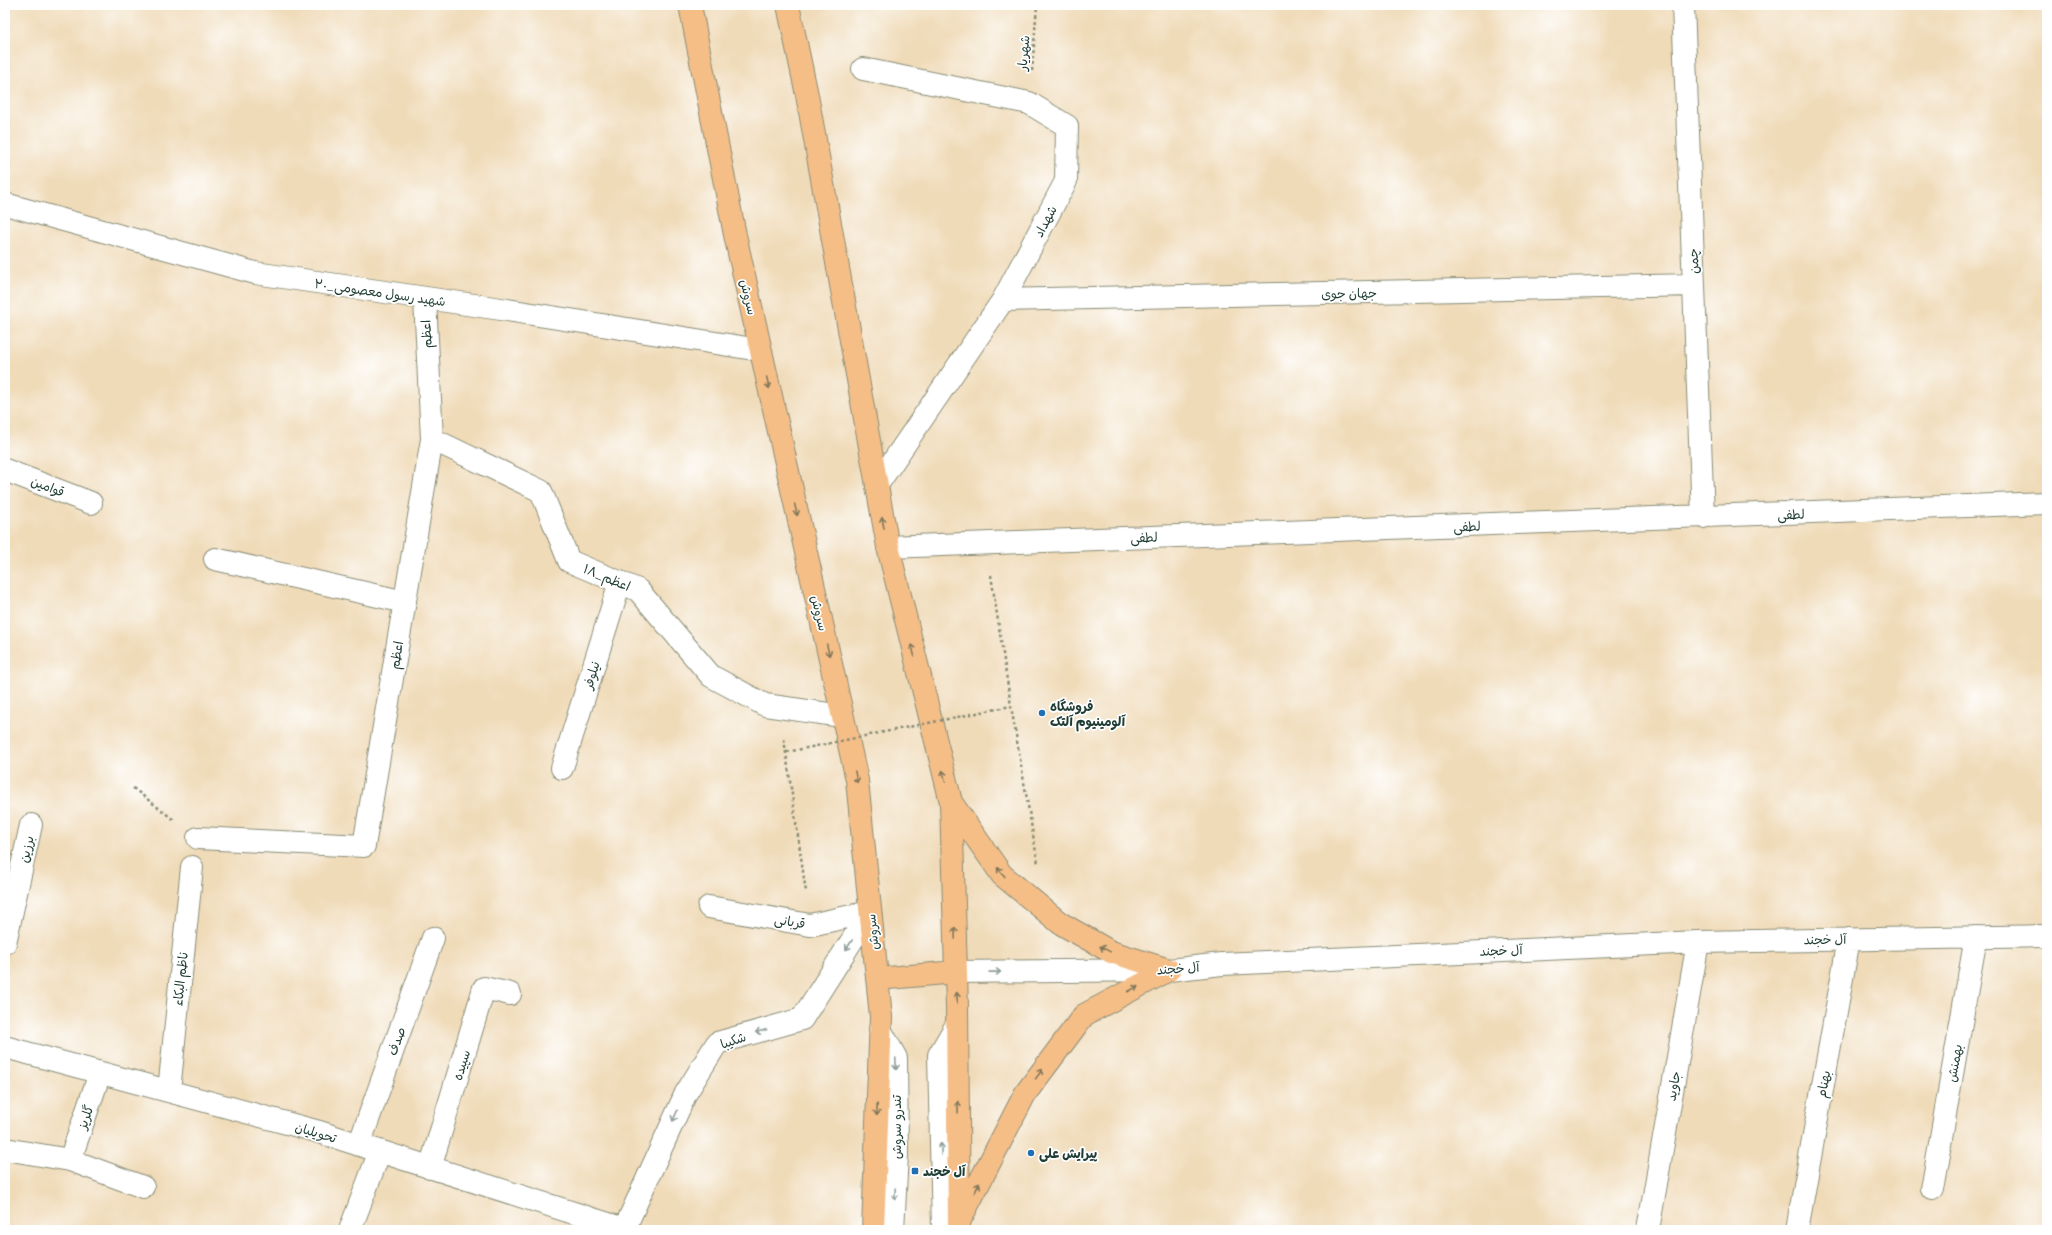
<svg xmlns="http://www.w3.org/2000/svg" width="2052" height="1235" viewBox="0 0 2052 1235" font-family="'Patrick Hand','Playpen Sans Arabic',sans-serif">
	<rect width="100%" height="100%" fill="#fff"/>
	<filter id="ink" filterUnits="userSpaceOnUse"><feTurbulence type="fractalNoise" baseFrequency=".025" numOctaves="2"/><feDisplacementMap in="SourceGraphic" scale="8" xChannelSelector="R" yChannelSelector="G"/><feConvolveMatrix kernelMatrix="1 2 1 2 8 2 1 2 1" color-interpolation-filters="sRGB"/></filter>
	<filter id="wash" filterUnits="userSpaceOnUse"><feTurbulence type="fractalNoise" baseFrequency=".012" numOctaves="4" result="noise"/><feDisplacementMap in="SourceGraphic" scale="16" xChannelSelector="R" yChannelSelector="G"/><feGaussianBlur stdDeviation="0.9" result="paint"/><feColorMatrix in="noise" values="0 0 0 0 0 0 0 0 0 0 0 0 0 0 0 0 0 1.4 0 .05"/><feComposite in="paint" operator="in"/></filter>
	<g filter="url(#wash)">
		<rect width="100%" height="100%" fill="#f0dbb9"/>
	</g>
	<g filter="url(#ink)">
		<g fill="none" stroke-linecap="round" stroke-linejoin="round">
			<g stroke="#888c76" stroke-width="24">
				<path id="minor" d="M1683 5 1703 517
					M863 69 1029 103 1067 126 1066 181 1003 300 877 485
					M5 204 255 273 501 309 760 350
					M1003 300 1694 285
					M432 439 541 491 569 561 638 590 711 676 765 705 842 716
					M5 470 91 503
					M888 547 2047 503
					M215 559 405 602
					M562 768 620 582
					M198 838 364 846 432 439 425 299
					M709 907 810 925 870 912
					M5 943 31 825
					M956 972 1169 970 1222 964 1698 942 2047 936
					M880 1029 896 1058 897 1155 893 1230
					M5 1047 316 1131 624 1229
					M169 1091 192 867
					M359 1145 433 938
					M5 1149 70 1160 143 1187
					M70 1160 100 1073
					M430 1168 484 988 510 994
					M1932 1189 1976 937
					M350 1230 380 1151
					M624 1230 686 1093 717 1043 802 1019 870 912
					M943 1230 939 1055 957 1024
					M1648 1230 1698 942
					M1797 1230 1849 939"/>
			</g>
			<g stroke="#888c76" stroke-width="24">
				<path id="major" d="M690 5 735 235 857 780 881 1017 873 1230
					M788 5 807 95 888 547 951 802 957 1007 959 1230
					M951 802 1002 875 1060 923 1111 952 1169 970
					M877 979 956 972
					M960 1220 1025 1094 1084 1015 1169 970"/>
			</g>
			<path stroke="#888c76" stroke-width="2.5" stroke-dasharray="3 3" stroke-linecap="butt" d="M1032 71 1037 5
				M991 575 1011 706 1038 864
				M784 739 806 892
				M133 788 174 820"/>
			<use href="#minor" stroke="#fff" stroke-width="22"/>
			<use href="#major" stroke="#f6be87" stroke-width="22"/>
			<path stroke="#888c76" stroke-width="2.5" stroke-dasharray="3 3" stroke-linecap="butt" d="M787 752 1011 706"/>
		</g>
		<defs><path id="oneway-shaft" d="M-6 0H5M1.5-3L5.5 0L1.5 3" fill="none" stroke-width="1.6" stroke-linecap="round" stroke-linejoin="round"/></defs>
		<g stroke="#807759">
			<use href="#oneway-shaft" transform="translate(768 383) rotate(77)"/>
			<use href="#oneway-shaft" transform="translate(796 510) rotate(77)"/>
			<use href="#oneway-shaft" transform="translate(883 523) rotate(-100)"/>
			<use href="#oneway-shaft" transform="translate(828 650) rotate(77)"/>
			<use href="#oneway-shaft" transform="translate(913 650) rotate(-104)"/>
			<use href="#oneway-shaft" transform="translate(944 776) rotate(-104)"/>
			<use href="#oneway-shaft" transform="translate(856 777) rotate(79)"/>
			<use href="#oneway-shaft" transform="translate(1001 872) rotate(-130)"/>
			<use href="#oneway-shaft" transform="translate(955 933) rotate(-92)"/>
			<use href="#oneway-shaft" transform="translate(1105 949) rotate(-151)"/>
			<use href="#oneway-shaft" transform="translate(1133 989) rotate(-28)"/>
			<use href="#oneway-shaft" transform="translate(957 998) rotate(-92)"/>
			<use href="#oneway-shaft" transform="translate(1039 1074) rotate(-54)"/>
			<use href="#oneway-shaft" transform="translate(958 1107) rotate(-91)"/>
			<use href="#oneway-shaft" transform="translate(877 1110) rotate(92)"/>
			<use href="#oneway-shaft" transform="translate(977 1188) rotate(-63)"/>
		</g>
		<g stroke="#8f9e9a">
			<use href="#oneway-shaft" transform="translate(849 945) rotate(123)"/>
			<use href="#oneway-shaft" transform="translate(995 972) rotate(-1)"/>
			<use href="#oneway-shaft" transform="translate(761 1031) rotate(165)"/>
			<use href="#oneway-shaft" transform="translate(896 1064) rotate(88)"/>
			<use href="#oneway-shaft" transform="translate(675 1116) rotate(114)"/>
			<use href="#oneway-shaft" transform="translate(941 1149) rotate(-91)"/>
			<use href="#oneway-shaft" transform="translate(895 1194) rotate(92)"/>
		</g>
	</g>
	<g fill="#1f6fb2" stroke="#fff" stroke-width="1.5">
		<circle cx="1042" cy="713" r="4"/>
		<circle cx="1031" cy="1153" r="4"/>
		<rect x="911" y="1167" width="8" height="8" rx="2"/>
	</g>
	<g text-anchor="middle" stroke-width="3.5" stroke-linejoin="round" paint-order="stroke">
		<g font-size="13" fill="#1f3d34" stroke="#fff">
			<text transform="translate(1023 53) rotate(-85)" y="5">شهریار</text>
			<text transform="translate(1045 221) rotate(-62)" y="5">شهداد</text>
			<text transform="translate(1693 261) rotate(-92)" y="5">چمن</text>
			<text transform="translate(380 292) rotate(8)" y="5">۲۰_شهید رسول معصومی</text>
			<text transform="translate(1349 293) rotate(-1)" y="5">جهان جوی</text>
			<text transform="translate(749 297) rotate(77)" y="5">سروش</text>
			<text transform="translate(426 334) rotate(-93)" y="5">اعظم</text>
			<text transform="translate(48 486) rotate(21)" y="5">قوامین</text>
			<text transform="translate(1791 514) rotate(-2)" y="5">لطفی</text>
			<text transform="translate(1467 526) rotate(-2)" y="5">لطفی</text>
			<text transform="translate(1144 537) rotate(-2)" y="5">لطفی</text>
			<text transform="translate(607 577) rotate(23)" y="5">۱۸_اعظم</text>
			<text transform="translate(820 613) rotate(77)" y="5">سروش</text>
			<text transform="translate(396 655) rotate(-81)" y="5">اعظم</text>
			<text transform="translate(591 675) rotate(-73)" y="5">نیلوفر</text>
			<text transform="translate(26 849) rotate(-77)" y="5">برزین</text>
			<text transform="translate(790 921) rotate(9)" y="5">قربانی</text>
			<text transform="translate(872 932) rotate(-96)" y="5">سروش</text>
			<text transform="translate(1825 939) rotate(-1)" y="5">آل خجند</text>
			<text transform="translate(1501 950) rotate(-2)" y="5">آل خجند</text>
			<text transform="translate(1178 968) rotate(-4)" y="5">آل خجند</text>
			<text transform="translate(180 979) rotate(-84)" y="5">ناظم البکاء</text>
			<text transform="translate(733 1040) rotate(-19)" y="5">شکیبا</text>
			<text transform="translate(396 1041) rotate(-70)" y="5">صدف</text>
			<text transform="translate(1954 1063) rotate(-80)" y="5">بهمنش</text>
			<text transform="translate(461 1065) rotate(-73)" y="5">سپیده</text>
			<text transform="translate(1823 1084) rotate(-80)" y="5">بهنام</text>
			<text transform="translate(1673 1086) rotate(-80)" y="5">جاوید</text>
			<text transform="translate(85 1117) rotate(-71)" y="5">گلریز</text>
			<text transform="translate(896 1127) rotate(-90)" y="5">تندرو سروش</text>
			<text transform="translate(316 1132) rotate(17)" y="5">تحویلیان</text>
		</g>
		<g font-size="13" font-weight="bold" fill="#1f3d34" stroke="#fff" text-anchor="start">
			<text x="1050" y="711">فروشگاه<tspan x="1050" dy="15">آلومینیوم آلتک</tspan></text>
			<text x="1039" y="1158">پیرایش علی</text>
			<text x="923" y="1176">آل خجند</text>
		</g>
	</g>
	<rect width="2052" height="1235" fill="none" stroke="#fff" stroke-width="20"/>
</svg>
